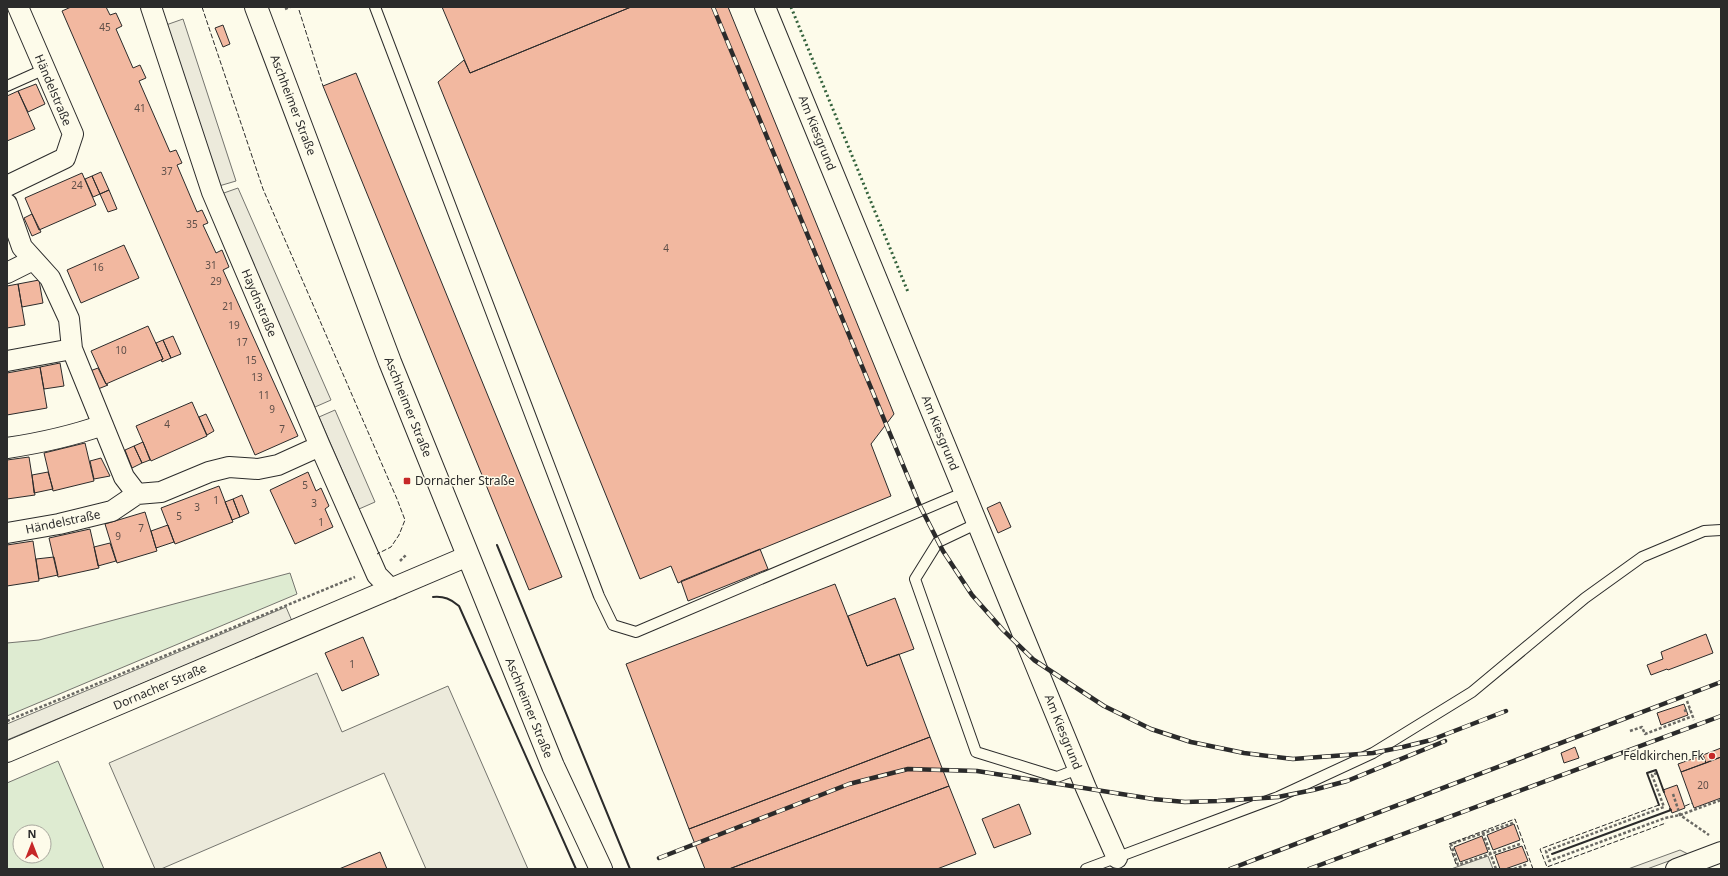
<svg xmlns="http://www.w3.org/2000/svg" width="1728" height="876" viewBox="0 0 1728 876" font-family="'Noto Sans',sans-serif">
	<rect width="100%" height="100%" fill="#fdfbea"/>
	<path fill="#deebd1" stroke="#74746e" fill-rule="evenodd" d="M290 573 297 594 7 716V643L39 640Z
		M58 761 104 869H7V783ZM20 832H44V856H20Z"/>
	<path fill="#eceadb" stroke="#74746e" d="M183 19 236 181 219 186 166 25Z
		M238 188 331 400 315 407 221 194Z
		M335 410 375 502 359 509 319 417Z
		M286 607 292 621 7 740V724Z
		M317 673 342 732 448 686 528 869H426L384 773 161 869H155L109 763Z
		M1680 850 1688 854 1647 869H1628Z
		M1488 856 1493 869H1451Z"/>
	<path fill="#f2b8a0" stroke="#2b2b2b" d="M71 7H106L110 15 116 13 122 26 116 29 133 68 140 65 146 78 139 81 170 152 176 150 182 163 177 165 197 212 202 210 208 223 203 225 216 253 222 250 229 267 223 270 298 436 255 455 62 11Z
		M442 7H631L470 73Z
		M631 7H728L894 414 871 444 891 496 678 583 671 566 640 579 438 82 464 60 470 73Z
		M223 25 230 44 223 47 215 28Z
		M356 73 562 577 529 590 323 86Z
		M36 84 45 104 28 112 18 91Z
		M18 91 35 129 7 141V96Z
		M101 172 109 190 100 194 92 176Z
		M82 173 96 205 39 230 25 198Z
		M92 176 100 194 93 197 85 179Z
		M109 190 117 209 108 212 100 194Z
		M32 214 41 232 32 236 24 218Z
		M124 245 139 278 81 303 67 270Z
		M39 280 43 303 22 307 18 284Z
		M18 284 25 325 7 328V286Z
		M148 326 163 359 106 384 91 351Z
		M173 336 181 354 171 358 163 340Z
		M163 340 171 358 162 362 161 360 163 359 156 343Z
		M60 363 64 386 44 389 40 367Z
		M40 367 47 408 7 415V373Z
		M98 368 106 384 108 385 98 389 90 371Z
		M192 402 207 436 151 461 136 426Z
		M206 414 214 431 207 435 199 417Z
		M143 442 150 460 142 463 134 446Z
		M85 443 94 481 53 491 44 453Z
		M134 446 142 463 132 468 125 450Z
		M29 457 35 495 7 499V460Z
		M101 458 110 476 94 479 90 461Z
		M48 472 53 489 34 493 32 475Z
		M308 472 316 491 321 488 329 506 325 509 333 527 295 544 270 490Z
		M219 486 233 522 175 544 161 508Z
		M242 495 249 513 240 517 233 499Z
		M233 499 240 517 232 520 225 502Z
		M1000 502 1011 527 998 533 987 508Z
		M145 512 157 551 117 563 105 524Z
		M168 525 174 542 156 548 151 531Z
		M90 529 99 568 58 577 49 538Z
		M33 541 39 581 7 586V545Z
		M110 543 116 561 98 566 94 547Z
		M760 549 768 569 688 601 681 581Z
		M54 557 58 575 39 579 36 559Z
		M835 584 867 666 899 654 930 737 689 829 626 664Z
		M895 598 914 649 867 666 848 616Z
		M1706 634 1713 653 1668 670 1667 669 1651 675 1647 665 1663 659 1661 652Z
		M363 637 379 675 342 691 325 653Z
		M1684 704 1688 715 1661 725 1657 713Z
		M930 737 949 786 729 869H705L689 829Z
		M1575 747 1579 758 1564 763 1561 753Z
		M1721 748V757L1706 763 1703 755Z
		M1703 755 1706 763 1681 772 1678 764Z
		M1721 757V798L1694 808 1681 772Z
		M1677 785 1685 808 1672 813 1663 790Z
		M949 786 976 854 937 869H729Z
		M1019 804 1031 834 994 848 982 819Z
		M1514 824 1520 840 1493 850 1487 835Z
		M1482 836 1488 852 1460 862 1454 847Z
		M1522 846 1528 861 1505 869H1500L1495 855Z
		M380 852 387 869H339Z"/>
	<g fill="none" stroke-linecap="round" stroke-linejoin="round">
		<g stroke="#2b2b2b" stroke-width="12">
			<path id="service" d="M375 7 599 596 613 625 636 632 965 492
				M7 86 45 69
				M978 523 938 542 915 579 976 752 1057 777 1078 769
				M1086 869 1278 797 1373 753 1472 692 1585 598 1642 557 1704 531 1721 530"/>
		</g>
		<g stroke="#2b2b2b" stroke-width="22">
			<path id="minor" d="M151 7 212 192 320 446 377 575 391 589
				M765 7 1086 788 1117 858
				M7 186 65 158 73 134 18 7
				M7 204 22 247 50 278 69 319 72 349 124 477 137 494 161 492 209 472 229 467 258 469 278 465 320 446
				M7 273 33 260
				M7 361 72 349
				M7 448C40 443 72 436 103 425
				M7 533 59 524 112 511 137 494
				M7 752 468 556
				M1676 869 1721 852"/>
		</g>
		<g stroke="#2b2b2b" stroke-width="24">
			<path id="secondary" d="M256 7 390 362 553 766 601 869"/>
		</g>
		<path stroke="#6a6964" stroke-width="2.5" stroke-dasharray="3 2" stroke-linecap="butt" d="M285 9 290 7
			M400 561 407 554
			M1687 701 1694 720
			M1684 711 1690 709
			M7 721 355 577
			M1630 731 1642 727 1645 734 1693 716
			M1657 773 1652 775 1664 807 1546 851 1549 861 1665 818 1680 815 1721 800
			M1673 794 1680 815 1709 835
			M1513 823 1451 844 1458 865 1520 844
			M1483 833 1496 869
			M1514 869 1528 864"/>
		<use href="#service" stroke="#fdfbea" stroke-width="10"/>
		<use href="#minor" stroke="#fdfbea" stroke-width="20"/>
		<use href="#secondary" stroke="#fdfbea" stroke-width="22"/>
		<g stroke="#2b2b2b" stroke-width="4.5">
			<path id="rail" d="M713 7 920 506 943 551 972 595 1003 630 1034 660 1104 706 1151 729 1191 742 1244 753 1293 759 1373 753 1403 747 1431 740 1506 711
				M659 858 849 784 908 769 977 771 1153 799 1185 802 1218 801 1278 797 1313 790 1347 781 1445 741
				M1230 869 1721 682
				M1309 869 1721 716"/>
		</g>
		<use href="#rail" stroke="#fdfbea" stroke-width="3" stroke-dasharray="9" stroke-linecap="butt"/>
		<path stroke="#34623c" stroke-width="3" stroke-dasharray="2 3" stroke-linecap="butt" d="M791 7 908 292"/>
		<path stroke="#2b2b2b" stroke-width="1" stroke-dasharray="5 2" stroke-linecap="butt" d="M202 7 263 189 397 499 405 520 399 535 391 547 377 554
			M299 10 323 86
			M1659 805 1540 849 1547 867 1666 823
			M1685 806 1692 803
			M1456 864 1449 844 1515 819 1533 869"/>
		<path stroke="#2b2b2b" stroke-width="2" d="M497 545 630 869
			M433 597C444 596 451 599 459 606L576 869
			M1659 805 1647 773 1656 770 1664 792
			M1552 854 1671 810 1670 809"/>
	</g>
	<g fill="#c62828" stroke="#fdfbea" stroke-width="1.5">
		<rect x="403" y="477" width="8" height="8" rx="2"/>
		<circle cx="1712" cy="756" r="4"/>
	</g>
	<g text-anchor="middle" stroke-width="3" stroke-linejoin="round" paint-order="stroke">
		<g font-size="10" fill="#5d4e48">
			<text x="105" y="31">45</text>
			<text x="140" y="112">41</text>
			<text x="167" y="175">37</text>
			<text x="77" y="189">24</text>
			<text x="192" y="228">35</text>
			<text x="666" y="252">4</text>
			<text x="211" y="269">31</text>
			<text x="98" y="271">16</text>
			<text x="216" y="285">29</text>
			<text x="228" y="310">21</text>
			<text x="234" y="329">19</text>
			<text x="242" y="346">17</text>
			<text x="121" y="354">10</text>
			<text x="251" y="364">15</text>
			<text x="257" y="381">13</text>
			<text x="264" y="399">11</text>
			<text x="272" y="413">9</text>
			<text x="167" y="428">4</text>
			<text x="282" y="433">7</text>
			<text x="305" y="489">5</text>
			<text x="216" y="504">1</text>
			<text x="314" y="507">3</text>
			<text x="197" y="511">3</text>
			<text x="179" y="520">5</text>
			<text x="321" y="526">1</text>
			<text x="141" y="532">7</text>
			<text x="118" y="540">9</text>
			<text x="352" y="668">1</text>
			<text x="1703" y="789">20</text>
		</g>
		<g font-size="12" fill="#2b2b2b" stroke="#fdfbea">
			<text transform="translate(53 90) rotate(67)" y="4">Händelstraße</text>
			<text transform="translate(293 105) rotate(69)" y="4">Aschheimer Straße</text>
			<text transform="translate(817 133) rotate(68)" y="4">Am Kiesgrund</text>
			<text transform="translate(259 303) rotate(67)" y="4">Haydnstraße</text>
			<text transform="translate(408 407) rotate(68)" y="4">Aschheimer Straße</text>
			<text transform="translate(940 433) rotate(68)" y="4">Am Kiesgrund</text>
			<text transform="translate(63 522) rotate(-12)" y="4">Händelstraße</text>
			<text transform="translate(160 687) rotate(-23)" y="4">Dornacher Straße</text>
			<text transform="translate(529 708) rotate(68)" y="4">Aschheimer Straße</text>
			<text transform="translate(1063 732) rotate(68)" y="4">Am Kiesgrund</text>
		</g>
		<g font-size="12" fill="#2b2b2b" stroke="#fdfbea" text-anchor="start">
			<text x="415" y="485">Dornacher Straße</text>
			<text x="1704" y="760" text-anchor="end">Feldkirchen Fk</text>
		</g>
	</g>
	<rect width="1728" height="876" fill="none" stroke="#2b2b2b" stroke-width="16"/>
	<g transform="translate(32 844)"><circle r="19" fill="#fdfbea" stroke="#a9a89e"/>
	<path d="M0-3L7 15L0 10L-7 15Z" fill="#c62828"/>
	<text y="-6" font-size="11" font-weight="bold" text-anchor="middle" fill="#2b2b2b">N</text>
	</g>
</svg>
